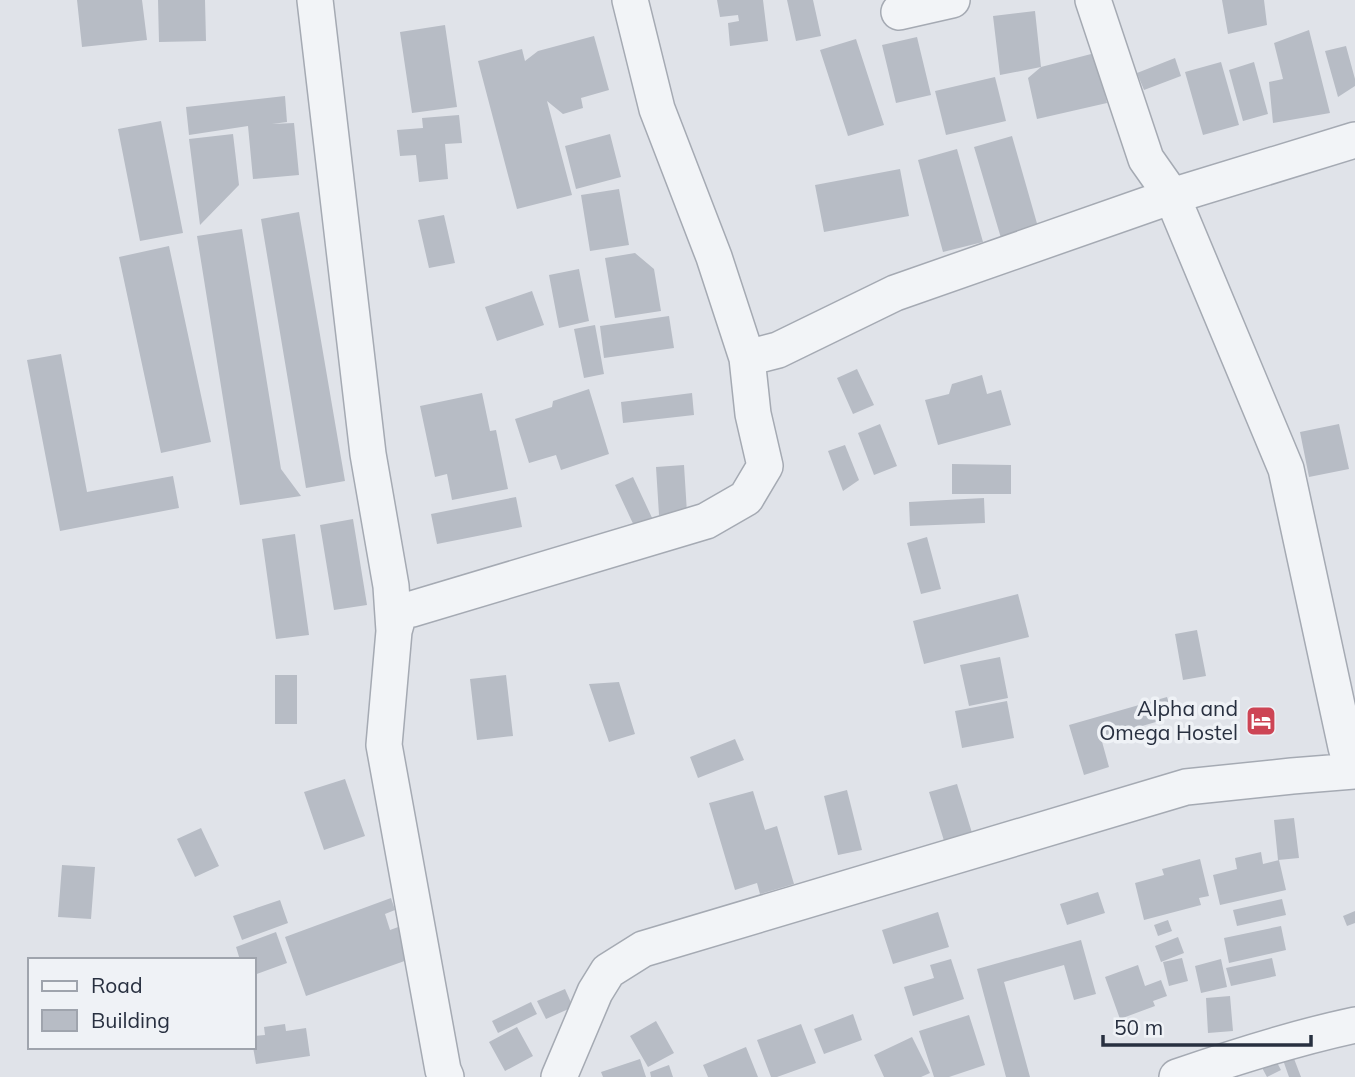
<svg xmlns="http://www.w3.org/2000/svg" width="1355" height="1077" viewBox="0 0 1355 1077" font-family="Mulish,sans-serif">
	<rect width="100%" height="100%" fill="#e0e3e9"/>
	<path fill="#b7bcc5" d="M77 0H142L147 40 82 47Z
		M158 0H205L206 41 159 42Z
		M717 0H763L768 41 730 46 728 23 739 21 738 15 720 17Z
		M787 0H813L821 36 796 41Z
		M1222 0H1264L1267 25 1228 34Z
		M1035 11 1041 67 1000 75 993 16Z
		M445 25 457 107 412 113 400 32Z
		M1309 30 1330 113 1273 123 1269 82 1283 79 1274 43Z
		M594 36 609 90 581 98 583 108 563 114 547 101 572 195 517 209 478 61 522 49 525 61 538 51Z
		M917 37 931 95 896 103 882 45Z
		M856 39 884 125 848 136 820 50Z
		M1346 46 1355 79V86L1338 97 1325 51Z
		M1095 53 1107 103 1037 119 1028 78 1041 67Z
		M1175 58 1181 76 1144 90 1137 73Z
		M1221 62 1239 125 1203 135 1185 72Z
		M1254 62 1268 114 1243 121 1229 70Z
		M995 77 1006 121 946 135 935 91Z
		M285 96 287 122 272 124 294 123 299 175 253 179 248 126 189 135 186 107Z
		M459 115 462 143 445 144 448 179 419 182 416 155 400 156 397 130 423 128 422 118Z
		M161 121 183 233 140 241 118 129Z
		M233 134 239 185 200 225 189 139Z
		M610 134 621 177 576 189 565 146Z
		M1012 136 1038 227 1001 238 974 147Z
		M957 149 983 242 943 252 918 160Z
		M900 169 909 216 824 232 815 185Z
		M619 189 629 245 590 251 581 195Z
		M299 212 345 481 306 488 261 219Z
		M444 215 455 263 429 268 418 220Z
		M242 229 281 469 301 496 240 505 197 236Z
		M169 246 211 442 161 453 119 257Z
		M635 253 654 269 661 311 615 318 605 258Z
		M579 269 589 321 559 328 549 275Z
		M532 291 544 325 497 341 485 307Z
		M669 316 674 348 604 358 600 326Z
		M595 325 604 374 584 378 574 329Z
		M61 354 87 492 173 476 179 508 60 531 27 360Z
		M857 369 874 405 853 414 837 378Z
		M982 375 987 394 1001 390 1011 425 938 445 925 400 949 394 952 384Z
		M589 389 609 454 561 470 556 455 529 463 515 419 552 407 553 401Z
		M482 393 490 431 496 430 508 489 452 500 447 474 435 477 420 406Z
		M692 393 694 415 623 423 621 402Z
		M880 424 897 466 874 475 858 433Z
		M1339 424 1349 469 1309 477 1300 432Z
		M845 445 859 480 843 491 828 451Z
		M952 464 1011 465V494H952Z
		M684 465 687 513 659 515 656 467Z
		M633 477 654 522 636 530 615 485Z
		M516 497 522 527 437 544 431 514Z
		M984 498 985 523 910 526 909 502Z
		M353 519 367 605 334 610 320 525Z
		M295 534 309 635 276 639 262 539Z
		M927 537 941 589 921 594 907 543Z
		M1018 594 1029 637 924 664 913 621Z
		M1197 630 1206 676 1183 680 1175 634Z
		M1000 657 1008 698 969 706 960 665Z
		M275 675H297V724H275Z
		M506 675 513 736 477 740 470 679Z
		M619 682 635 734 609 742 589 684Z
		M1167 697 1173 717 1101 738 1109 767 1084 775 1069 725Z
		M1007 701 1014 738 962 748 955 711Z
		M735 739 744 760 698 778 690 757Z
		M345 779 365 836 324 850 304 792Z
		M957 784 973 836 945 844 929 792Z
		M847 790 862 850 838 855 824 796Z
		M753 791 765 830 777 826 794 884 760 894 757 883 735 890 709 803Z
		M1294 818 1299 858 1278 860 1274 820Z
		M201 828 219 866 195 877 177 839Z
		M1261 852 1263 864 1279 860 1286 890 1220 905 1213 875 1237 869 1235 858Z
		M1200 859 1209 896 1199 898 1201 905 1144 920 1135 883 1164 875 1162 869Z
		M62 865 95 867 91 919 58 917Z
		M1098 892 1105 913 1067 925 1060 904Z
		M391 898 395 910 385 914 390 930 401 926 413 958 306 996 285 937Z
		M1282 899 1286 915 1237 926 1233 910Z
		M280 900 288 923 242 940 233 916Z
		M1355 911V923L1347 926 1343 916Z
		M938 912 949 947 893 964 882 930Z
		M1168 920 1172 931 1158 936 1154 925Z
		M1281 926 1286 950 1229 963 1224 938Z
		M276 932 287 963 254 975V960H240L236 947Z
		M1178 937 1184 953 1161 962 1155 946Z
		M1081 940 1096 994 1074 1000 1064 965 1004 982 1030 1077H1006L977 969Z
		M1182 958 1188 981 1169 986 1163 962Z
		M1272 958 1276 976 1231 986 1226 968Z
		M951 959 964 999 913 1016 904 987 934 978 930 965Z
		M1221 959 1227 987 1201 993 1195 966Z
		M1138 965 1145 986 1161 980 1167 996 1153 1001 1155 1006 1120 1019 1105 977Z
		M565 989 573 1007 546 1019 537 1001Z
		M1230 996 1233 1031 1208 1033 1206 998Z
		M531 1002 537 1014 498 1033 492 1021Z
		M853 1014 862 1040 824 1054 814 1029Z
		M969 1015 985 1065 949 1077H934L919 1031Z
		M656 1021 674 1053 648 1067 630 1036Z
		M285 1024 286 1031 306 1028 310 1056 256 1064 253 1047 254 1036 265 1035 264 1027Z
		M801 1024 816 1063 777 1077H771L757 1040Z
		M517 1027 533 1056 505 1071 489 1042Z
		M912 1037 930 1073 921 1077H884L874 1055Z
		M746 1047 758 1077H708L703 1065Z
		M1293 1056 1301 1077H1289L1283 1060Z
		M1274 1057 1281 1070 1267 1077 1260 1064Z
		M640 1059 646 1077H603L601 1072Z
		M669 1065 673 1077H651L650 1072Z"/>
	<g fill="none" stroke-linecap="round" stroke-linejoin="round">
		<g stroke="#a5aab3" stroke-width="38">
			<path id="minor" d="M315 0 368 454 391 586 394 631 384 745 443 1070 446 1077
				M1093 0 1146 159 1172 196 1286 469 1346 747 1353 771
				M899 12 952 0
				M747 358 778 350 895 293 1172 196 1355 140
				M394 631 400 610 412 609 706 521 746 498 765 466 753 414 747 358 714 257 657 109 630 0
				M559 1077 595 992 608 971 643 949 1186 787 1292 776 1355 771
				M1177 1077C1235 1057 1294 1038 1355 1025"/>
		</g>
		<use href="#minor" stroke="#f2f4f7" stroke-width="35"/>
	</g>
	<defs>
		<g id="hotel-square" transform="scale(1.575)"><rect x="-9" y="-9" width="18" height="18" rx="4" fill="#cd4555" stroke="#eff2f6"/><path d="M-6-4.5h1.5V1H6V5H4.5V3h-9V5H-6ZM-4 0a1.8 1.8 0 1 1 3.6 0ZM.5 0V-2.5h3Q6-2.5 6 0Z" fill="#fff"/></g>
	</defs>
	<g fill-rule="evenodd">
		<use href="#hotel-square" x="1261" y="721"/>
	</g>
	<g text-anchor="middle" stroke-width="7" stroke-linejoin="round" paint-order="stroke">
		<g font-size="21" fill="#283040" stroke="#eff2f6" text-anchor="end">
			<text x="1238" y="716">Alpha and<tspan x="1238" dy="24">Omega Hostel</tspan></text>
		</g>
	</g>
	<rect x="28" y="958" width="228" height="91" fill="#eff2f6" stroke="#9fa4ad" stroke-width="2"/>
	<rect x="42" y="981" width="35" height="10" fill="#f2f4f7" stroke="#9fa4ad" stroke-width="2"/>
	<text x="91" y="993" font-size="21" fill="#283040">Road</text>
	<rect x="42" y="1010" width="35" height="21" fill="#b7bcc5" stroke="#9fa4ad" stroke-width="2"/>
	<text x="91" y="1028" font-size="21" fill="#283040">Building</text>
	<path d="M1103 1035v10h208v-10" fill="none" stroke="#283040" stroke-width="3.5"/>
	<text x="1114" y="1035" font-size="21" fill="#283040" stroke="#eff2f6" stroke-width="5" paint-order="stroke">50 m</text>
</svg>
